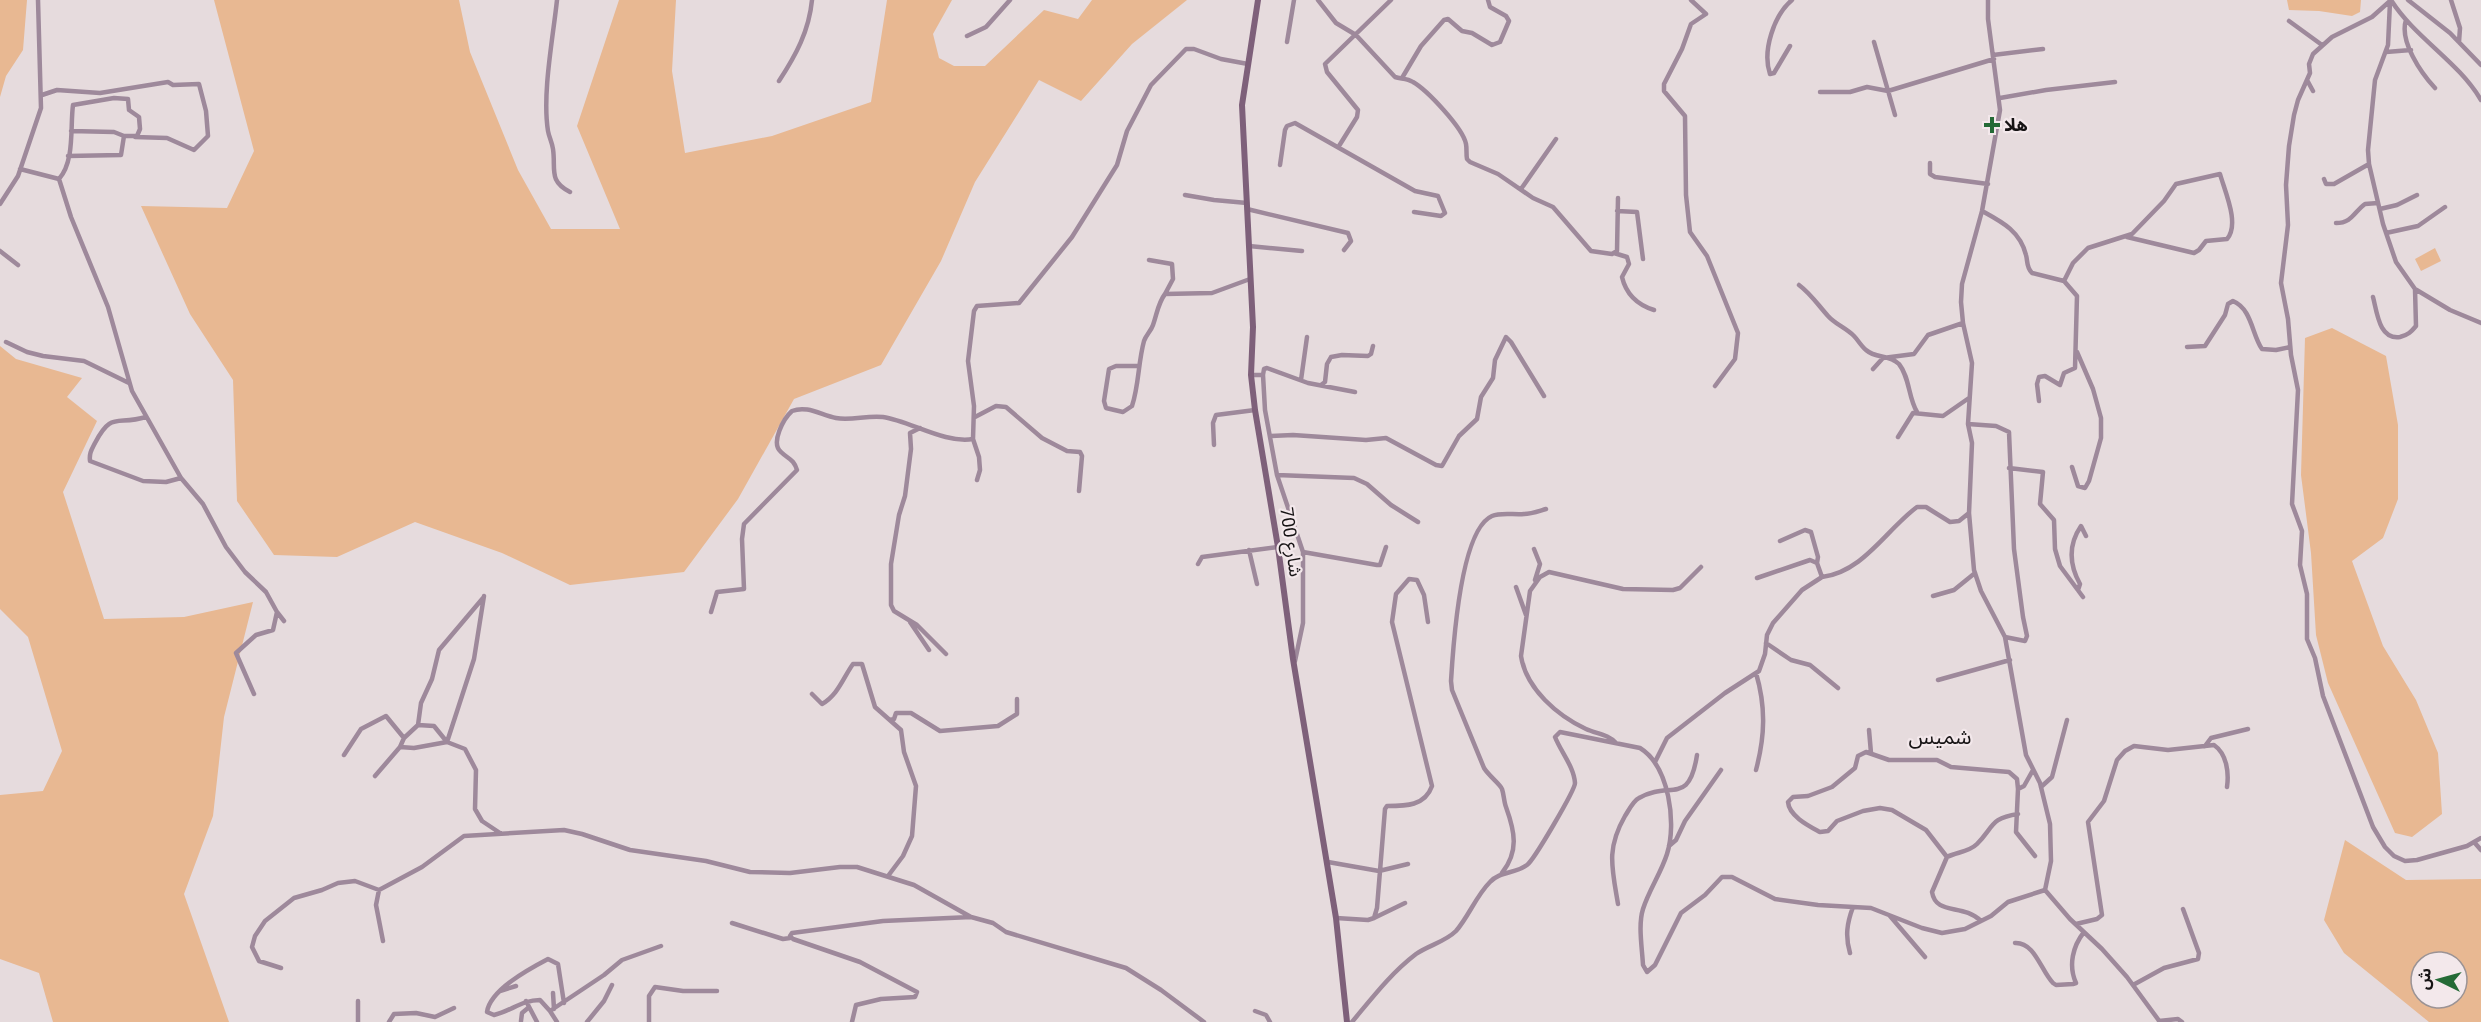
<svg xmlns="http://www.w3.org/2000/svg" width="2481" height="1022" viewBox="0 0 2481 1022" font-family="Roboto,'Noto Sans Arabic',sans-serif">
	<rect width="100%" height="100%" fill="#e6dbdd"/>
	<path fill="#e8b892" fill-rule="evenodd" d="M0 0H27L23 50 6 76 0 97Z
		M214 0H459L470 52 518 170 551 229H620L577 126 619 0H676L672 71 685 153 772 136 871 102 887 0H952L933 34 939 58 954 66H985L1044 10 1078 19 1092 0H1187L1132 44 1081 101 1039 80 975 182 941 261 881 365 794 399 738 499 684 572 570 585 502 553 415 522 337 557 274 555 237 501 233 380 190 314 141 206 227 208 254 151Z
		M2287 0H2361L2360 12 2352 16 2319 11 2289 10Z
		M2435 248 2441 261 2421 271 2415 259Z
		M2332 328 2386 356 2398 425V499L2383 538 2352 561 2383 646 2416 700 2438 753 2442 814 2412 837 2395 833 2328 683 2316 635 2311 553 2301 475 2305 338Z
		M0 346 16 359 82 378 67 397 97 421 63 492 104 619 184 617 253 602 224 717 213 816 184 894 229 1022H53L39 973 0 959V795L43 791 62 751 28 637 0 609Z
		M2345 840 2406 880 2481 879V1022H2429L2344 953 2324 920ZM2421 962H2457V998H2421Z"/>
	<g fill="none" stroke-linecap="round" stroke-linejoin="round">
		<path stroke="#9e899b" stroke-width="4.5" d="M557 0C553 38 542 94 548 131 549 137 552 142 553 149 556 169 548 181 570 192
			M1318 0 1336 23 1356 35 1395 77C1401 79 1407 78 1413 82 1427 90 1463 128 1466 144 1467 149 1466 154 1467 159L1470 162 1498 174 1533 198 1553 207 1591 251 1612 254 1617 251 1618 198
			M1691 0 1706 14 1691 24 1682 49 1664 84V91L1685 116 1686 195 1690 232 1707 256 1738 333 1735 359 1715 386
			M2391 0 2372 17 2332 37 2313 54 2309 64 2310 73 2298 100 2294 115 2289 146 2286 185 2288 225 2281 283 2288 319 2291 355 2298 390 2292 504 2302 531 2300 565 2307 594V639L2315 658 2323 696 2373 827 2385 847 2394 856 2405 861 2417 860 2467 846 2481 838
			M2391 0C2415 38 2458 61 2481 100
			M2408 0 2450 33 2481 65
			M2451 0 2460 28 2459 42
			M2390 2 2388 45 2375 80 2368 150 2369 164 2383 224 2396 262 2415 289 2450 310 2481 323
			M2406 20C2399 41 2421 73 2435 88
			M2289 21 2322 45
			M967 36 986 27 1010 0
			M1287 42 1294 0
			M1874 42 1895 115
			M1790 46 1774 73 1770 74C1762 51 1774 15 1792 0
			M2386 52 2411 50
			M1993 55 2043 49
			M1402 78 1421 46 1444 20 1448 19 1462 31 1472 33 1492 45 1500 42 1509 21 1506 16 1490 7 1488 0
			M2307 80 2313 91
			M779 81C796 55 809 31 812 0
			M1820 92H1850L1867 87 1888 91 1994 59
			M42 95 57 90 100 93 168 82 173 85 199 84 206 111 208 136 194 150 167 138 135 137
			M2000 98 2046 90 2115 82
			M71 131 114 132 124 136
			M1339 146 1357 117 1358 110 1327 72 1325 64 1391 0
			M1930 163V174L1935 177 1988 184
			M1280 165 1285 130 1287 126 1295 123 1415 191 1438 196 1445 213 1441 216 1414 212
			M20 169 59 179 71 217 108 307 132 391 181 478 203 504 226 547 245 572 266 592 277 612 273 630 256 635 236 653 254 694
			M59 179C75 161 70 127 73 105L114 98 128 99 129 110 139 117 140 129 137 136H124L121 155 68 156
			M2324 179 2326 184H2334L2369 164
			M1521 189 1556 139
			M1185 195 1214 200 1247 203
			M0 204 18 176 41 108 38 0
			M1247 209 1348 233 1351 241 1344 250
			M2380 209 2397 205 2417 195
			M1617 211 1637 212 1643 259
			M1982 211C2002 222 2020 231 2026 255 2028 262 2026 267 2032 273L2064 281
			M2336 223C2352 223 2354 212 2365 204L2378 203
			M2386 233 2418 226 2445 207
			M1249 246 1302 251
			M0 251 18 265
			M1614 253 1627 257 1629 264 1622 277C1626 294 1638 305 1654 310
			M1149 260 1172 264 1173 279 1165 294
			M1799 285C1811 294 1818 305 1828 316 1835 324 1846 328 1854 336 1858 340 1861 346 1866 350 1876 359 1889 354 1899 364 1910 378 1908 397 1917 412
			M2373 297C2377 312 2379 340 2400 337 2408 335 2411 332 2416 326L2415 289
			M6 342 27 352 43 356 84 361 129 383
			M2187 347 2205 346 2225 315 2228 304 2233 301C2252 309 2252 335 2262 349L2276 350 2290 347
			M1139 366H1116L1109 369 1104 401 1106 408 1123 412 1132 406C1139 385 1138 363 1144 341 1146 335 1151 331 1153 325 1157 314 1158 303 1165 294L1212 293 1250 279
			M1873 369 1883 358 1914 354 1928 335 1963 323
			M1251 375H1263L1265 410 1277 475 1303 552V623L1295 661
			M1263 375 1264 369 1267 368 1308 383 1355 392
			M1301 380 1307 337
			M1321 385 1325 382 1327 364 1331 357 1342 355 1368 356 1371 354 1373 346
			M2039 401 2037 384 2039 377 2045 376 2060 385 2064 373 2075 368 2077 296 2064 281 2073 263 2088 248 2132 234 2164 201 2176 184 2220 174C2225 192 2240 224 2227 239L2206 241 2199 250 2194 253 2127 237
			M146 417C116 426 112 411 95 443 92 449 89 453 90 461L143 481 166 482 181 478
			M975 417 996 406 1006 407 1042 438 1067 451 1080 452 1082 456 1079 491
			M1968 424 1996 426 2009 432 2014 549 2023 617 2027 636 2025 641 2005 637
			M920 428 910 433 911 449 905 496 899 515 891 564V605L894 611 917 625 946 654
			M1271 436 1293 435 1366 440 1386 438 1436 465 1442 466 1459 436 1477 419 1481 397 1493 378 1495 360 1506 337 1511 342 1544 396
			M1898 437 1913 413 1943 416 1969 398
			M1214 445 1213 423 1216 415 1255 410
			M2072 467 2078 486 2085 488 2089 481 2101 438V418L2093 389 2077 352
			M2009 468 2043 472 2040 504 2054 520 2055 549 2060 566 2083 597
			M1277 475 1354 478 1367 484 1391 505 1418 522
			M977 480 980 470 979 457 973 439 974 406 968 361 974 311 977 306 1019 303 1072 237 1117 165 1127 131 1151 85 1186 49H1194L1221 59 1248 64
			M1780 541 1805 530 1811 532 1818 557 1817 563
			M1534 549 1540 564 1535 580
			M1249 550 1257 584
			M1303 552 1377 565H1380L1386 547
			M1198 564 1202 557 1278 547
			M1757 578 1810 560 1817 563 1822 577C1863 572 1886 530 1917 507H1926L1950 522 1959 521 1969 513 1972 443 1968 424 1972 363 1963 323 1961 302 1962 284 1982 211 2000 110 1988 19V0
			M1516 587 1526 615
			M2078 590 2080 584C2069 564 2068 545 2081 526L2086 536
			M1933 596 1954 590 1975 573
			M277 612 284 621
			M711 612 717 592 744 589 742 539 744 524 797 470C794 459 788 459 781 452 770 443 784 418 792 411 807 405 821 415 836 418 851 421 867 415 883 417 910 421 945 444 973 439
			M910 622 929 650
			M1766 643 1791 660 1810 665 1838 688
			M1756 673C1766 707 1765 736 1756 770
			M1938 680 2010 660
			M812 694 822 704C838 695 843 678 853 664H862L875 707 901 730 904 752 916 786 912 836 903 856 888 876
			M890 720 894 719 896 713H911L940 731 998 726 1017 714V699
			M418 725 421 703 432 679 439 650 483 598
			M1869 730 1871 753
			M447 742 434 726 418 725 404 738 400 747 414 748 447 742 465 749 476 770 475 809 482 821 500 833
			M447 742 474 659 484 596
			M1616 743C1608 734 1597 734 1586 729 1558 716 1526 689 1521 656L1530 591 1540 577 1549 572 1623 589 1673 590 1680 588 1701 567
			M2205 746 2211 738 2248 729
			M344 755 361 729 386 716 404 738
			M1655 762 1667 738 1725 693 1759 671 1765 654 1767 635 1773 623 1802 590 1822 577
			M2033 770 2024 786 2018 789 2016 832 2035 856
			M375 776 400 747
			M2041 787 2052 777 2067 720
			M2474 842 2481 850
			M1669 846 1676 840 1685 821 1721 770
			M1947 857C1957 852 1969 852 1977 844 1994 827 1990 818 2018 814
			M1328 862 1379 871 1408 864
			M1502 873C1519 851 1515 832 1506 807 1504 802 1504 795 1502 789 1500 784 1489 776 1484 768L1452 690 1451 681C1453 648 1460 530 1492 516 1501 512 1514 515 1524 514 1531 514 1539 511 1546 509
			M379 890 376 905 383 941
			M2045 890 2070 919 2102 949 2127 977 2160 1022
			M1618 904C1612 868 1606 849 1625 816 1629 810 1633 801 1639 798 1670 780 1689 807 1697 755
			M1890 916 1925 957
			M1336 918 1368 920 1374 918 1377 908 1385 809 1387 806C1406 806 1425 806 1432 786L1392 622 1396 594 1409 579 1417 580 1424 595 1428 622
			M1374 918 1405 903
			M1981 921C1963 903 1936 916 1932 892L1947 857 1926 830 1892 810 1880 808 1863 811 1837 821 1828 831 1820 832C1809 826 1789 816 1788 802L1793 797 1808 796 1832 787 1855 768 1858 756 1866 752 1889 760H1937L1951 767 2009 772 2017 779 2018 789
			M732 923 783 939 790 938
			M2076 924 2097 919 2102 915 2088 822 2104 801 2117 760 2125 751 2134 746 2168 750 2214 745C2227 754 2229 773 2227 787
			M2015 943C2035 942 2041 971 2053 983L2056 985 2073 984 2076 983C2068 965 2073 946 2084 932
			M1850 953C1845 936 1847 923 1853 907
			M281 968 259 961 252 947 255 936 265 921 294 898 322 890 338 883 355 881 379 890 422 867 464 836 564 830 582 834 630 850 706 861 750 872 790 873 840 867H857L914 885 971 917 993 923 1006 932 1126 968 1161 990 1204 1022
			M2133 985 2164 968 2198 959 2199 953 2183 909
			M500 991 516 986
			M553 993 554 1009
			M358 1001V1022
			M526 1001 537 1022
			M550 1011 540 1000C522 1000 511 1011 494 1015L487 1012C490 990 529 969 548 959L558 964 564 1003
			M1255 1011 1266 1015 1270 1022
			M521 1021 522 1013 528 1008
			M2159 1021 2178 1019 2182 1022
			M389 1022 394 1014 416 1013 435 1017 454 1008
			M557 1022 550 1011 604 975 622 960 661 946
			M587 1022 604 1001 612 985
			M649 1022V996L655 987 683 991H717
			M852 1022 856 1005 881 999 915 997 917 992 860 962 793 939 790 936 792 933 883 921 971 917
			M1352 1022C1372 998 1391 973 1416 954 1429 945 1445 942 1456 931 1469 916 1476 896 1490 882 1500 871 1515 874 1527 865 1534 860 1575 790 1575 783 1574 767 1561 752 1555 737L1560 732 1640 748C1669 766 1677 823 1667 854 1661 873 1649 890 1643 909 1638 925 1642 947 1643 965L1647 972 1655 965 1681 913 1705 895 1722 877H1732L1775 899 1818 905 1871 908 1922 928 1942 933 1965 929 1991 916 2008 902 2045 890 2051 861 2050 824 2040 783 2026 755 2005 637 1981 591 1974 570 1969 513"/>
		<path stroke="#7e607a" stroke-width="6" d="M1258 0 1242 105 1253 327 1251 375 1255 410 1278 547 1293 659 1336 918 1347 1022"/>
	</g>
	<path fill="#246a36" stroke="#f3e8eb" stroke-width="2" d="M1989 116h6v6h6v6h-6v6h-6v-6h-6v-6h6z"/>
	<g text-anchor="middle" stroke-width="4.5" stroke-linejoin="round" paint-order="stroke">
		<g font-size="18" font-weight="bold" fill="#161314" stroke="#f3e8eb" text-anchor="start">
			<text x="2004" y="131">هلا</text>
		</g>
		<g font-size="18" fill="#161314" stroke="#f3e8eb">
			<text transform="translate(1291 542) rotate(82)" y="6">شارع 700</text>
		</g>
		<g font-size="21" fill="#161314" stroke="#f3e8eb">
			<text x="1940" y="744">شميس</text>
		</g>
	</g>
	<g transform="translate(2439 980) rotate(275)"><circle r="28" fill="#f3e8eb" stroke="#9b9395" stroke-width="1.5"/>
	<path d="M0-4.5L10 22L0 15L-10 22Z" fill="#246a36"/>
	<text y="-9" font-size="16" font-weight="bold" text-anchor="middle" fill="#161314">ش</text>
	</g>
</svg>
